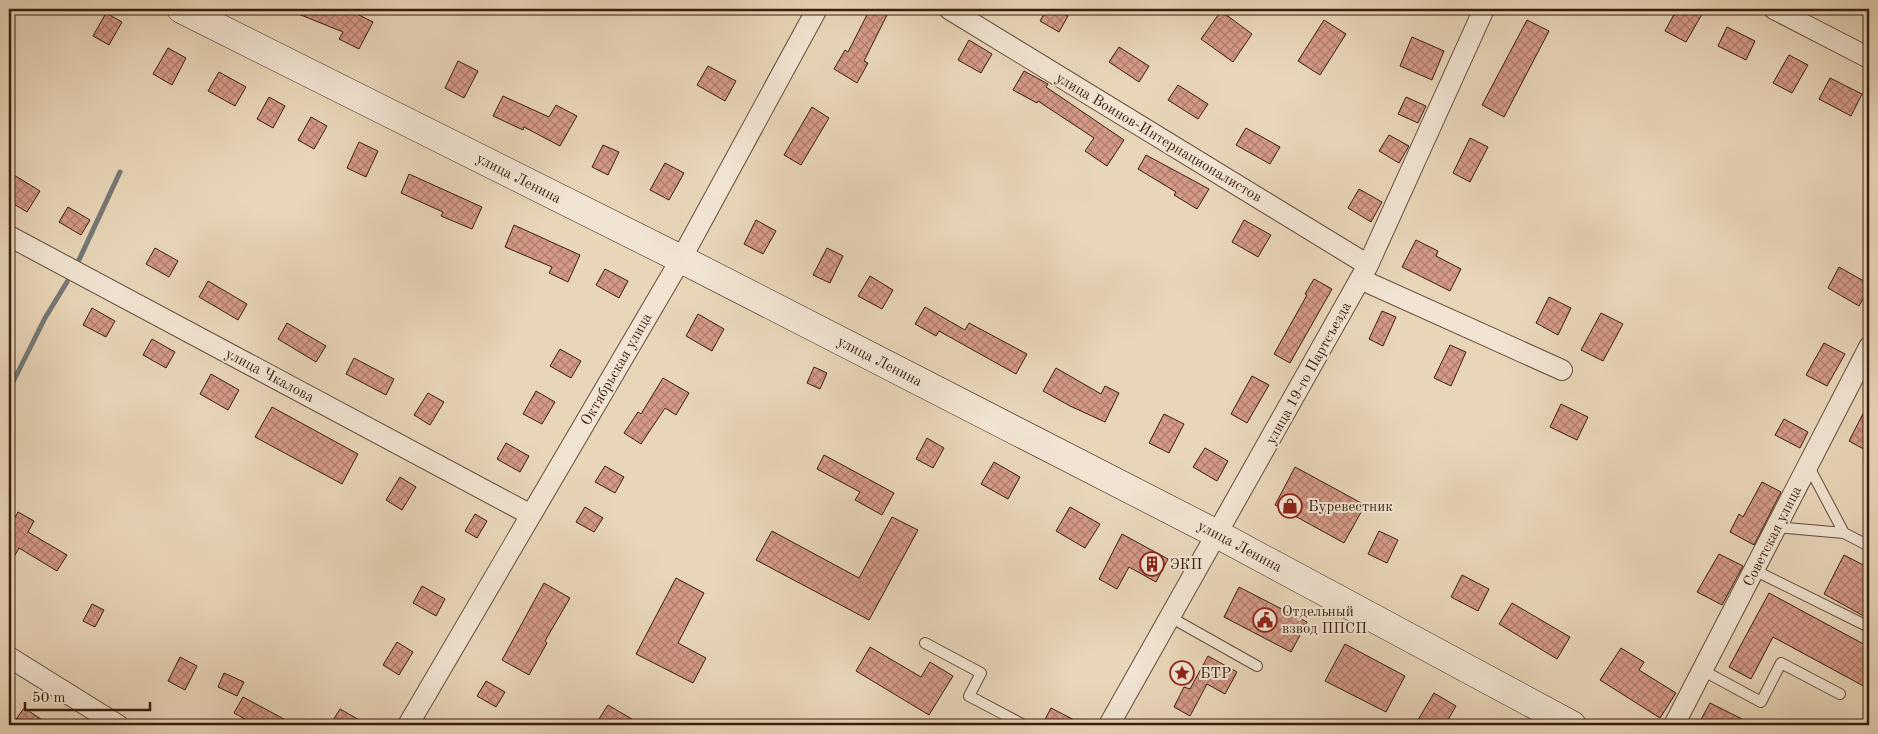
<svg xmlns="http://www.w3.org/2000/svg" width="1878" height="734" viewBox="0 0 1878 734" font-family="'Old Standard TT',serif">
	<defs>
		<pattern id="building-cross-hatch" width="8" height="8" patternUnits="userSpaceOnUse" patternTransform="scale(1.25)"><rect width="8" height="8" fill="#d59a87"/><path d="M0 0l8 8M0 8l8-8" fill="none" stroke="#ae7d6d"/></pattern>
	</defs>
	<rect width="100%" height="100%" fill="#e9d6b9"/>
	<filter id="stains"><feTurbulence type="fractalNoise" baseFrequency=".004" numOctaves="4"/><feColorMatrix values="0 0 0 0 .2 0 0 0 0 .09 0 0 0 0 .02 0 0 0 .5 -.17"/></filter>
	<radialGradient id="worn" r=".72"><stop offset=".6" stop-color="#630" stop-opacity="0"/><stop offset="1" stop-color="#630" stop-opacity=".3"/></radialGradient>
	<g fill="none" stroke-linecap="round" stroke-linejoin="round">
		<path stroke="#767977" stroke-width="5" d="M78 262 120 172
			M9 390 45 318 67 282"/>
	</g>
	<path fill="url(#building-cross-hatch)" stroke="#3a1e11" d="M286 9H347L373 22 359 49 339 39 343 32Z
		M870 9H890L864 61 868 63 857 83 834 69 845 50 848 52Z
		M1047 9H1055L1068 16 1059 32 1040 21Z
		M1677 9H1705L1686 42 1665 31Z
		M1221 11 1252 34 1233 62 1201 39Z
		M106 13 122 22 109 45 93 36Z
		M1324 20 1346 34 1320 75 1298 61Z
		M1527 20 1549 31 1504 117 1482 105Z
		M1727 27 1755 41 1746 60 1718 46Z
		M1412 37 1444 51 1432 80 1400 66Z
		M969 40 992 54 981 73 958 60Z
		M1119 47 1149 66 1139 82 1109 62Z
		M168 48 186 58 172 85 153 74Z
		M1789 55 1808 65 1792 93 1773 83Z
		M458 61 478 71 464 98 445 88Z
		M708 66 736 81 725 101 697 85Z
		M1024 71 1048 84 1046 87 1124 140 1107 166 1085 151 1094 138 1038 101 1037 103 1013 90Z
		M219 72 246 87 235 106 208 91Z
		M1830 78 1862 94 1851 116 1819 99Z
		M1178 85 1208 104 1198 119 1168 100Z
		M503 96 549 117 556 105 577 116 560 146 524 127 523 130 493 116Z
		M269 97 285 106 273 128 257 119Z
		M1406 97 1426 106 1418 123 1398 114Z
		M812 107 829 118 801 165 784 155Z
		M311 117 327 126 314 149 298 140Z
		M1246 128 1280 147 1270 164 1236 145Z
		M1389 135 1409 146 1399 163 1379 151Z
		M1470 138 1488 147 1470 182 1453 173Z
		M359 142 378 151 366 177 347 168Z
		M603 145 619 152 608 175 592 167Z
		M1146 155 1209 189 1197 209 1174 195 1176 192 1138 169Z
		M665 163 684 173 669 200 650 190Z
		M9 172 40 191 27 212 9 201Z
		M409 174 482 207 472 229 441 216 443 212 401 193Z
		M1359 189 1382 202 1371 222 1348 208Z
		M68 207 90 220 81 235 59 222Z
		M756 220 776 231 763 254 744 244Z
		M1244 220 1271 235 1258 257 1232 242Z
		M514 225 580 255 568 282 549 273 552 267 505 247Z
		M1416 240 1438 251 1436 256 1461 269 1450 291 1402 267Z
		M155 248 178 261 169 277 146 264Z
		M827 248 843 256 830 283 813 275Z
		M1839 267 1869 284V288L1859 306 1828 288Z
		M605 269 628 281 619 298 596 285Z
		M870 276 893 290 882 309 858 296Z
		M1314 279 1332 289 1290 363 1274 354 1307 295 1305 294Z
		M208 281 247 304 238 320 199 297Z
		M1549 297 1571 308 1558 335 1536 323Z
		M925 307 965 330 969 323 1027 354 1016 374 939 331 936 336 915 324Z
		M92 308 115 321 106 337 83 325Z
		M1382 311 1396 317 1383 346 1369 339Z
		M1601 313 1623 324 1603 361 1581 350Z
		M698 314 724 329 712 351 686 336Z
		M287 323 326 346 316 362 278 339Z
		M152 339 175 352 166 368 143 355Z
		M1824 343 1845 354 1827 386 1806 375Z
		M1450 345 1466 352 1451 386 1434 378Z
		M560 349 581 361 571 378 550 366Z
		M354 358 394 379 386 395 346 374Z
		M814 367 827 373 820 389 807 383Z
		M1056 368 1101 394 1105 386 1119 393 1105 422 1070 406 1043 391Z
		M211 374 239 390 228 410 200 394Z
		M1252 376 1269 385 1247 423 1231 414Z
		M663 378 689 393 676 415 665 408 641 444 624 433 638 412 641 414Z
		M536 391 555 402 542 424 523 414Z
		M428 393 444 402 430 425 414 415Z
		M1869 402V452L1849 441Z
		M1561 404 1588 417 1577 440 1550 427Z
		M272 407 358 454 342 484 255 437Z
		M1164 414 1184 424 1169 453 1149 443Z
		M1784 419 1808 432 1800 448 1775 435Z
		M927 438 944 448 933 468 916 459Z
		M506 443 529 456 520 472 497 459Z
		M1205 448 1228 461 1217 481 1193 467Z
		M824 455 894 493 882 515 855 500 860 492 817 469Z
		M994 462 1020 477 1008 499 981 484Z
		M605 466 624 477 615 493 595 482Z
		M1295 467 1365 505 1344 543 1275 505Z
		M400 477 416 487 402 510 386 500Z
		M1762 482 1781 492 1754 545 1730 532 1739 514 1743 517Z
		M585 507 603 518 594 532 576 522Z
		M1070 507 1100 524 1085 548 1056 531Z
		M18 512 34 521 28 532 67 555 57 571 19 548 9 566V528Z
		M475 514 487 521 477 538 465 531Z
		M892 517 918 530 869 620 756 560 772 531 859 578Z
		M1379 531 1398 540 1387 563 1368 554Z
		M1122 534 1168 559 1156 582 1129 567 1117 589 1099 579Z
		M1719 554 1743 566 1722 605 1697 592Z
		M1844 555 1869 568V619L1824 594Z
		M1462 575 1489 589 1478 611 1451 597Z
		M676 578 704 593 678 643 706 658 693 683 636 654Z
		M544 583 570 598 545 641 547 643 529 675 502 660Z
		M422 586 445 599 436 616 413 603Z
		M1239 587 1307 622 1291 652 1224 617Z
		M1769 593 1869 647V689L1773 637 1751 679 1729 667Z
		M1512 603 1570 637 1557 659 1499 624Z
		M92 604 104 610 95 627 83 621Z
		M397 642 413 652 399 675 383 665Z
		M1345 644 1405 676 1386 712 1325 681Z
		M870 647 921 677 930 662 953 676 929 715 856 671Z
		M1621 648 1644 662 1639 670 1676 693 1660 718 1600 680Z
		M1208 656 1237 672 1225 694 1207 684 1190 716 1174 707 1184 687 1190 689Z
		M180 657 197 666 185 690 168 681Z
		M224 673 244 682 237 696 218 687Z
		M486 681 505 692 496 707 477 696Z
		M1434 693 1456 706 1445 725H1415Z
		M243 697 295 725H256L234 713Z
		M1710 703 1754 725H1698Z
		M608 705 642 725H595Z
		M24 708 50 725H12Z
		M1051 708 1084 725H1042Z
		M340 709 368 725H330Z"/>
	<g fill="none" stroke-linecap="round" stroke-linejoin="round">
		<g stroke="#664c3b" stroke-width="12">
			<path id="lane" d="M1808 465 1844 533
				M1776 527 1844 533 1869 546
				M1754 570 1869 627
				M1170 617 1257 666
				M925 643 981 673 969 696 1024 725
				M1702 670 1761 702 1781 663 1840 694"/>
		</g>
		<g stroke="#664c3b" stroke-width="22">
			<path id="street" d="M949 9 1368 265
				M1774 9 1869 58
				M9 236 531 515
				M1360 279 1562 370
				M9 657 118 725
				M408 725 681 259 817 9
				M1109 725 1368 265 1484 9
				M1674 725 1869 347"/>
		</g>
		<g stroke="#3a1e11" stroke-width="29">
			<path id="secondary" d="M181 9 681 259 1217 534 1572 725"/>
		</g>
		<use href="#lane" stroke="#f1e4d2" stroke-width="10"/>
		<use href="#street" stroke="#f1e4d2" stroke-width="20"/>
		<use href="#secondary" stroke="#f1e4d2" stroke-width="28"/>
	</g>
	<defs>
		<g id="shop-ring" transform="scale(1.25)"><circle r="9.5" fill="#f1e4d2" stroke="#8f2418" stroke-width="1.5"/><path d="M-5-2.5h2.3a2.7 3.5 0 0 1 5.4 0H5L5.5 6h-11ZM-1.5-2.5h3a1.5 2.3 0 0 0-3 0Z" fill="#8f2418"/></g>
		<g id="building-ring" transform="scale(1.25)"><circle r="9.5" fill="#f1e4d2" stroke="#8f2418" stroke-width="1.5"/><path d="M-4-6H4V6H1V3H-1V6H-4ZM-2.5-4.3h1.7v1.8h-1.7ZM.8-4.3h1.7v1.8H.8ZM-2.5-1h1.7V.8h-1.7ZM.8-1h1.7V.8H.8Z" fill="#8f2418"/></g>
		<g id="civic-ring" transform="scale(1.25)"><circle r="9.5" fill="#f1e4d2" stroke="#8f2418" stroke-width="1.5"/><path d="M-.6-6.5H3V-4.5H.6V-3L4-1V1h2V6H-6V1h2V-1L-.6-3ZM-1.2 2.5V6h2.4V2.5Z" fill="#8f2418"/></g>
		<g id="sight-ring" transform="scale(1.25)"><circle r="9.5" fill="#f1e4d2" stroke="#8f2418" stroke-width="1.5"/><path d="M0-6L1.8-2.2L6-1.7L2.9 1.2L3.7 5.4L0 3.3L-3.7 5.4L-2.9 1.2L-6-1.7L-1.8-2.2Z" fill="#8f2418"/></g>
	</defs>
	<g fill-rule="evenodd">
		<use href="#shop-ring" x="1290" y="506"/>
		<use href="#building-ring" x="1152" y="564"/>
		<use href="#civic-ring" x="1265" y="620"/>
		<use href="#sight-ring" x="1182" y="673"/>
	</g>
	<g text-anchor="middle" stroke-width="4" stroke-linejoin="round" paint-order="stroke">
		<g font-size="15" fill="#3a1e11" stroke="#f1e4d2">
			<text transform="translate(1159 137) rotate(31)" y="5">улица Воинов-Интернационалистов</text>
			<text transform="translate(519 178) rotate(27)" y="5">улица Ленина</text>
			<text transform="translate(880 361) rotate(27)" y="5">улица Ленина</text>
			<text transform="translate(616 369) rotate(-60)" y="5">Октябрьская улица</text>
			<text transform="translate(1308 373) rotate(-61)" y="5">улица 19-го Партсъезда</text>
			<text transform="translate(270 375) rotate(28)" y="5">улица Чкалова</text>
			<text transform="translate(1772 536) rotate(-63)" y="5">Советская улица</text>
			<text transform="translate(1240 546) rotate(28)" y="5">улица Ленина</text>
		</g>
		<g font-size="15" fill="#3a1e11" stroke="#f1e4d2" text-anchor="start">
			<text x="1308" y="511">Буревестник</text>
			<text x="1170" y="569">ЭКП</text>
			<text x="1282" y="616">Отдельный<tspan x="1282" dy="17">взвод ППСП</tspan></text>
			<text x="1200" y="678">БТР</text>
		</g>
	</g>
	<rect width="1878" height="734" fill="none" stroke="#e9d6b9" stroke-width="30"/>
	<rect x="10" y="10" width="1858" height="714" fill="none" stroke="#3a1e11" stroke-width="2.5"/>
	<rect x="15" y="15" width="1848" height="704" fill="none" stroke="#3a1e11"/>
	<path d="M25 702v8h125v-8" fill="none" stroke="#3a1e11" stroke-width="2.5"/>
	<text x="32" y="702" font-size="15" fill="#3a1e11" stroke="#f1e4d2" stroke-width="4" paint-order="stroke">50 m</text>
	<rect width="100%" height="100%" filter="url(#stains)"/>
	<rect width="100%" height="100%" fill="url(#worn)"/>
</svg>
